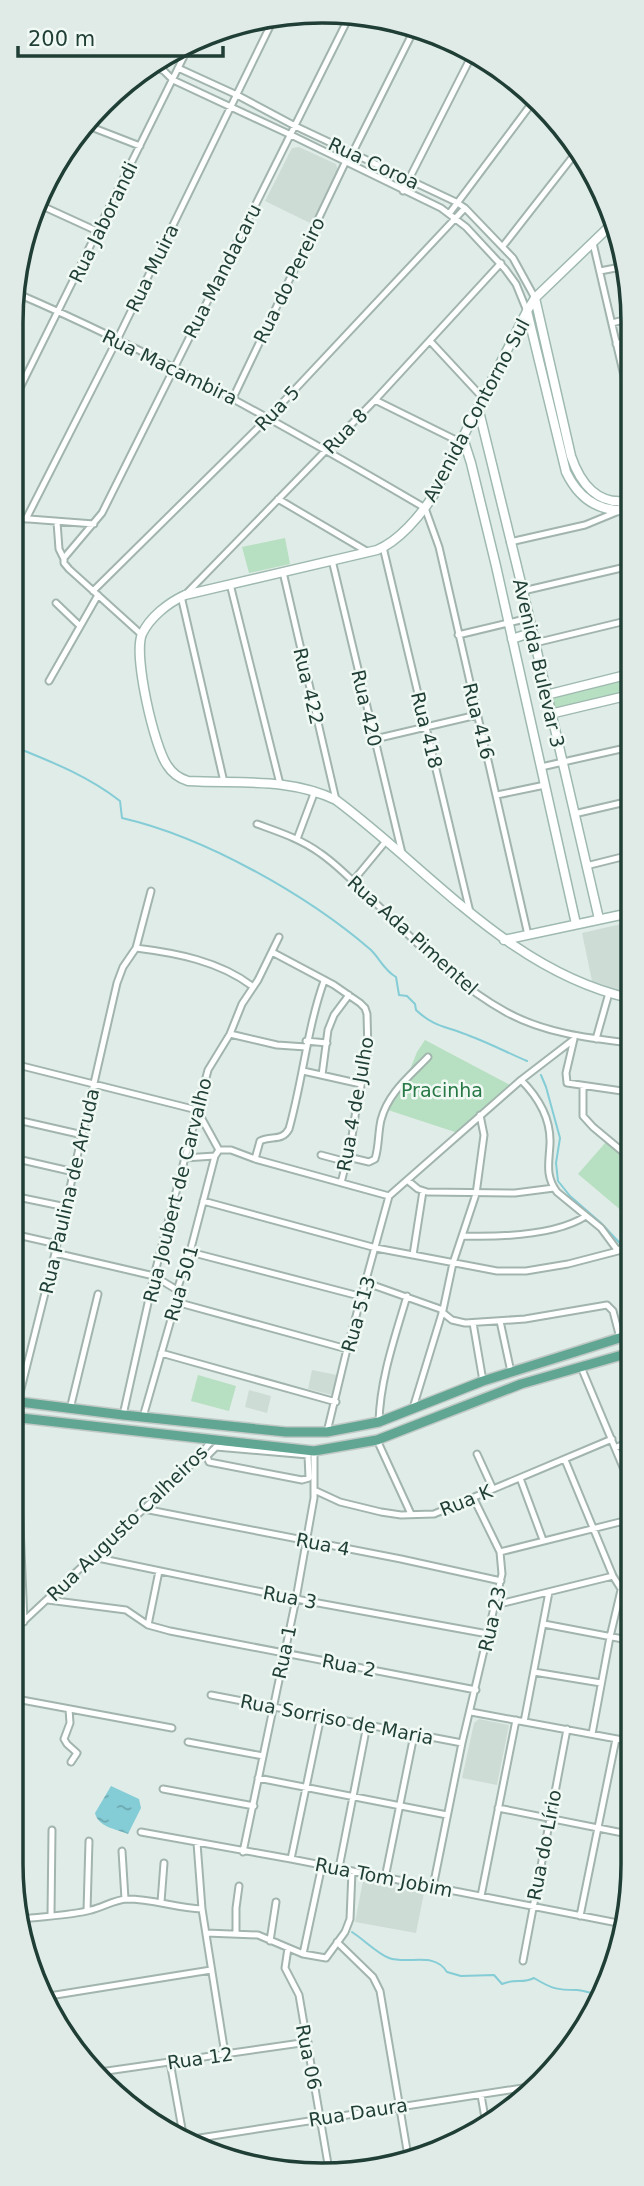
<svg xmlns="http://www.w3.org/2000/svg" width="644" height="2186" viewBox="0 0 644 2186" font-family="'DejaVu Sans',sans-serif">
	<defs>
		<pattern id="water-ripples" width="26" height="14" patternUnits="userSpaceOnUse" patternTransform="scale(1.75)"><rect width="26" height="14" fill="#84ccd6"/><path d="M2 4q2-2 4 0t4 0M15 11q2-2 4 0t4 0" fill="none" stroke="#6ba7ae"/></pattern>
	</defs>
	<rect width="100%" height="100%" fill="#e0ece7"/>
	<path fill="#cedcd6" d="M299 147 336 164 338 171 312 224 265 201 292 148Z
		M630 922 629 994 622 993 592 981 582 933Z
		M312 1370 337 1375 332 1395 308 1389Z
		M249 1390 271 1396 267 1413 245 1407Z
		M479 1719 509 1725 497 1785 462 1778 474 1723Z
		M363 1881 424 1893 416 1933 355 1922Z"/>
	<path fill="#b7dfc1" d="M285 538 290 564 249 573 242 547Z
		M630 677V692L556 710 551 706 550 700 553 695Z
		M425 1040 514 1087 458 1133 385 1109 402 1090 417 1052Z
		M606 1142 629 1162V1217L578 1174Z
		M198 1375 236 1386 229 1411 191 1401Z"/>
	<path fill="url(#water-ripples)" d="M111 1786 139 1799 141 1808 128 1834C116 1829 98 1827 95 1813Z"/>
	<g fill="none" stroke-linecap="round" stroke-linejoin="round">
		<path stroke="#84ccd6" stroke-width="2" d="M15 747C52 762 88 776 120 801L122 818C205 837 307 895 371 950 380 959 384 970 396 977L399 995 407 996 415 1004 416 1010C435 1028 447 1026 470 1036 489 1043 508 1053 527 1061
			M541 1075 546 1087 560 1138 556 1163 558 1181 570 1196 601 1223 629 1253
			M352 1932C363 1939 378 1954 389 1958 408 1965 434 1951 447 1972L461 1976 494 1975 502 1984C515 1978 523 1984 534 1978 552 1989 557 1990 577 1990 583 1990 591 1994 599 1994"/>
		<g stroke="#a2b4ae" stroke-width="9">
			<path id="street" d="M148 64 164 71 173 80 291 135 441 208 466 227 505 269 516 284 527 311
				M178 68 237 95 295 126 456 202 465 208 513 258 535 298
				M86 125 140 146
				M353 152 415 28
				M603 188 602 193 606 198
				M403 191 474 51
				M40 205 99 232
				M449 214 535 99
				M593 243 631 406
				M503 246 578 150
				M600 271 626 266
				M16 293C158 354 292 430 425 508L439 547 528 935
				M612 323 631 318
				M430 341 482 397
				M616 344 631 340
				M16 396 189 46
				M233 398 345 163
				M375 400 460 442
				M278 499 368 552
				M16 518 94 524
				M26 519 117 340 275 16
				M57 522 59 549 64 559
				M510 542 585 525 619 511 623 502
				M383 547 470 912
				M332 560 402 853
				M283 572 336 800
				M230 584 280 784
				M93 591 269 417 465 208
				M523 591 630 566
				M187 593 375 400 501 263
				M181 596 224 782
				M56 603 80 626
				M142 635 69 569 64 563V558L102 513 349 17
				M458 635 529 618
				M535 643 630 620
				M49 681 98 595
				M375 739 477 715
				M541 767 630 747
				M497 795 545 785
				M574 814 630 801
				M257 824C279 832 301 839 320 853 336 864 350 878 364 892 409 934 451 982 506 1012 544 1033 587 1038 629 1043
				M297 839 315 791
				M586 866 630 855
				M353 881 386 841
				M136 948C176 953 219 961 252 986
				M272 952 334 985 360 1003 365 1008 367 1014 368 1052 356 1110 351 1143 341 1183
				M14 977 19 950
				M230 1034 277 1045 306 1047
				M574 1039 566 1073 567 1083 629 1092
				M596 1039 609 993
				M306 1041 327 1043
				M14 1064 197 1110 219 1150
				M303 1071 361 1084
				M322 1075 328 1030 334 1015 349 995
				M521 1080C538 1097 551 1119 550 1144 549 1163 545 1176 557 1192L601 1228 618 1251
				M583 1086V1116L593 1127 629 1157
				M13 1119 83 1135
				M219 1150H231L255 1159 389 1196
				M321 1155 347 1162
				M348 1157 369 1162 375 1159C379 1147 378 1133 381 1120 388 1093 409 1077 428 1057
				M13 1158 74 1172
				M184 1158 215 1156
				M255 1159 260 1141C271 1135 282 1142 289 1129 303 1079 307 1029 324 981
				M407 1180 418 1189 427 1192 515 1193 554 1188
				M13 1196 66 1207
				M203 1201 376 1248 497 1271H526L568 1264 618 1251 629 1242
				M13 1234 57 1244
				M462 1236C498 1237 555 1236 586 1216
				M190 1252 363 1297
				M55 1253 154 1276 177 1290
				M413 1255 423 1191
				M367 1283 443 1310
				M176 1302 347 1349
				M442 1312 452 1320 465 1323 525 1319 607 1305 613 1311 620 1338
				M500 1321 511 1372
				M473 1323 483 1381
				M161 1353 336 1402
				M581 1367 628 1479
				M413 1408 443 1310 453 1263 476 1194 484 1135 480 1115
				M70 1409 98 1294
				M123 1415 154 1276 208 1070 230 1034 242 1004 258 980 279 937
				M143 1417 176 1302 177 1290 190 1252 215 1156 219 1150
				M379 1422C380 1379 395 1337 407 1296
				M327 1432 347 1349 389 1196 521 1080 573 1040
				M377 1440 411 1514
				M216 1447 308 1455 309 1478 302 1480 209 1462 207 1456Z
				M615 1448 628 1442
				M477 1454 493 1489
				M565 1460 613 1576 628 1600
				M520 1478 543 1540
				M314 1490 340 1502 381 1512 401 1515 434 1514 612 1439
				M144 1509 401 1559 501 1581
				M500 1552 628 1520
				M93 1557 296 1599 488 1634
				M48 1600 126 1610 148 1625 170 1631 476 1690
				M495 1605 613 1576
				M24 1622 17 1452 16 1417 18 1401 55 1253 117 983 123 967 136 948 151 891
				M544 1624 628 1640
				M148 1625 159 1571
				M11 1633 195 1461 212 1440
				M534 1672 601 1683
				M211 1695 462 1743
				M11 1698 172 1728
				M69 1709 70 1723 64 1739 67 1744 77 1753 71 1762
				M471 1712 628 1741
				M524 1722 549 1592
				M592 1734 610 1637 621 1590
				M188 1742 263 1756
				M258 1778 447 1815
				M163 1789 254 1806
				M498 1808 628 1834
				M141 1832 291 1859 623 1924 627 1923
				M197 1843 202 1909 225 2054
				M122 1851 125 1899
				M243 1852 296 1599 314 1498V1451
				M291 1859 321 1716
				M339 1868 367 1725
				M13 1877C12 1857 8 1835 15 1816
				M385 1878 414 1735
				M433 1887 462 1743 502 1574 500 1552 474 1499
				M481 1896 516 1720
				M161 1902 164 1863
				M87 1911 89 1841
				M51 1915 52 1830
				M580 1916 616 1739
				M21 1919C44 1916 69 1916 91 1910 104 1907 113 1900 127 1899 153 1899 176 1908 202 1909
				M206 1933 258 1935 303 1954 326 1958 345 1932 350 1919 352 1871
				M236 1933V1908L239 1886
				M270 1941 276 1902
				M337 1942 373 1977 380 1991 409 2162
				M288 1948 285 1968 299 1995 329 2170
				M303 1954 322 1865
				M523 1961 567 1729
				M43 1997 211 1970
				M170 2062 184 2140
				M93 2073 308 2042
				M481 2095 486 2124
				M180 2141 535 2086"/>
		</g>
		<g stroke="#9eb9af" stroke-width="11">
			<path id="secondary" d="M613 223 535 298 527 311 433 496C420 516 399 541 377 550L185 595C168 603 150 617 142 634 133 655 154 746 167 765 172 773 178 778 188 781 238 784 289 777 336 800 430 870 510 971 629 998
				M535 298 571 456C580 483 598 507 630 500
				M527 311 566 472C579 499 600 513 630 510
				M478 407 523 591 599 919
				M463 438 471 463 496 566 576 924
				M512 639 524 635H532
				M546 695 630 674
				M550 714 630 695
				M504 940 630 913"/>
		</g>
		<g stroke="#c0c9c6" stroke-width="12">
			<path id="primary" d="M12 1401 123 1415 286 1432H327L379 1422 483 1381 629 1335
				M12 1417 314 1451 377 1440 521 1384 629 1353"/>
		</g>
		<use href="#street" stroke="#fff" stroke-width="5"/>
		<use href="#secondary" stroke="#fff" stroke-width="8"/>
		<use href="#primary" stroke="#61a692" stroke-width="9"/>
	</g>
	<g text-anchor="middle" stroke-width="5" stroke-linejoin="round" paint-order="stroke">
		<g font-size="19" fill="#1f3e35" stroke="#f1f9f5">
			<text transform="translate(374 163) rotate(25)" y="7">Rua Coroa</text>
			<text transform="translate(103 222) rotate(-64)" y="7">Rua Jaborandi</text>
			<text transform="translate(152 268) rotate(-64)" y="7">Rua Muira</text>
			<text transform="translate(222 271) rotate(-63)" y="7">Rua Mandacaru</text>
			<text transform="translate(289 280) rotate(-64)" y="7">Rua do Pereiro</text>
			<text transform="translate(170 367) rotate(26)" y="7">Rua Macambira</text>
			<text transform="translate(277 408) rotate(-46)" y="7">Rua 5</text>
			<text transform="translate(476 410) rotate(-62)" y="7">Avenida Contorno Sul</text>
			<text transform="translate(345 431) rotate(-46)" y="7">Rua 8</text>
			<text transform="translate(539 663) rotate(77)" y="7">Avenida Bulevar 3</text>
			<text transform="translate(309 686) rotate(77)" y="7">Rua 422</text>
			<text transform="translate(367 708) rotate(77)" y="7">Rua 420</text>
			<text transform="translate(479 721) rotate(76)" y="7">Rua 416</text>
			<text transform="translate(427 730) rotate(76)" y="7">Rua 418</text>
			<text transform="translate(413 935) rotate(42)" y="7">Rua Ada Pimentel</text>
			<text transform="translate(355 1104) rotate(-80)" y="7">Rua 4 de Julho</text>
			<text transform="translate(177 1190) rotate(-76)" y="7">Rua Joubert de Carvalho</text>
			<text transform="translate(69 1191) rotate(-77)" y="7">Rua Paulina de Arruda</text>
			<text transform="translate(181 1283) rotate(-74)" y="7">Rua 501</text>
			<text transform="translate(358 1314) rotate(-74)" y="7">Rua 513</text>
			<text transform="translate(466 1500) rotate(-22)" y="7">Rua K</text>
			<text transform="translate(127 1523) rotate(-44)" y="7">Rua Augusto Calheiros</text>
			<text transform="translate(323 1544) rotate(11)" y="7">Rua 4</text>
			<text transform="translate(290 1597) rotate(11)" y="7">Rua 3</text>
			<text transform="translate(492 1619) rotate(-77)" y="7">Rua 23</text>
			<text transform="translate(284 1652) rotate(-78)" y="7">Rua 1</text>
			<text transform="translate(349 1665) rotate(11)" y="7">Rua 2</text>
			<text transform="translate(337 1719) rotate(11)" y="7">Rua Sorriso de Maria</text>
			<text transform="translate(544 1845) rotate(-79)" y="7">Rua do Lírio</text>
			<text transform="translate(384 1877) rotate(11)" y="7">Rua Tom Jobim</text>
			<text transform="translate(309 2057) rotate(79)" y="7">Rua 06</text>
			<text transform="translate(200 2058) rotate(-8)" y="7">Rua 12</text>
			<text transform="translate(358 2112) rotate(-9)" y="7">Rua Daura</text>
		</g>
		<g font-size="19" fill="#267844" stroke="#f1f9f5">
			<text x="442" y="1097">Pracinha</text>
		</g>
	</g>
	<path d="M0 0H644V2186H0ZM322 23H322A299 299 0 0 1 621 322V1864A299 299 0 0 1 322 2163H322A299 299 0 0 1 23 1864V322A299 299 0 0 1 322 23Z" fill="#e0eae6" fill-rule="evenodd"/>
	<path fill="none" stroke="#1f3e35" stroke-width="3.5" d="M322 23H322A299 299 0 0 1 621 322V1864A299 299 0 0 1 322 2163H322A299 299 0 0 1 23 1864V322A299 299 0 0 1 322 23Z"/>
	<path d="M18 46v10h205v-10" fill="none" stroke="#1f3e35" stroke-width="3.5"/>
	<text x="28" y="46" font-size="21" fill="#1f3e35" stroke="#f1f9f5" stroke-width="5" paint-order="stroke">200 m</text>
</svg>
